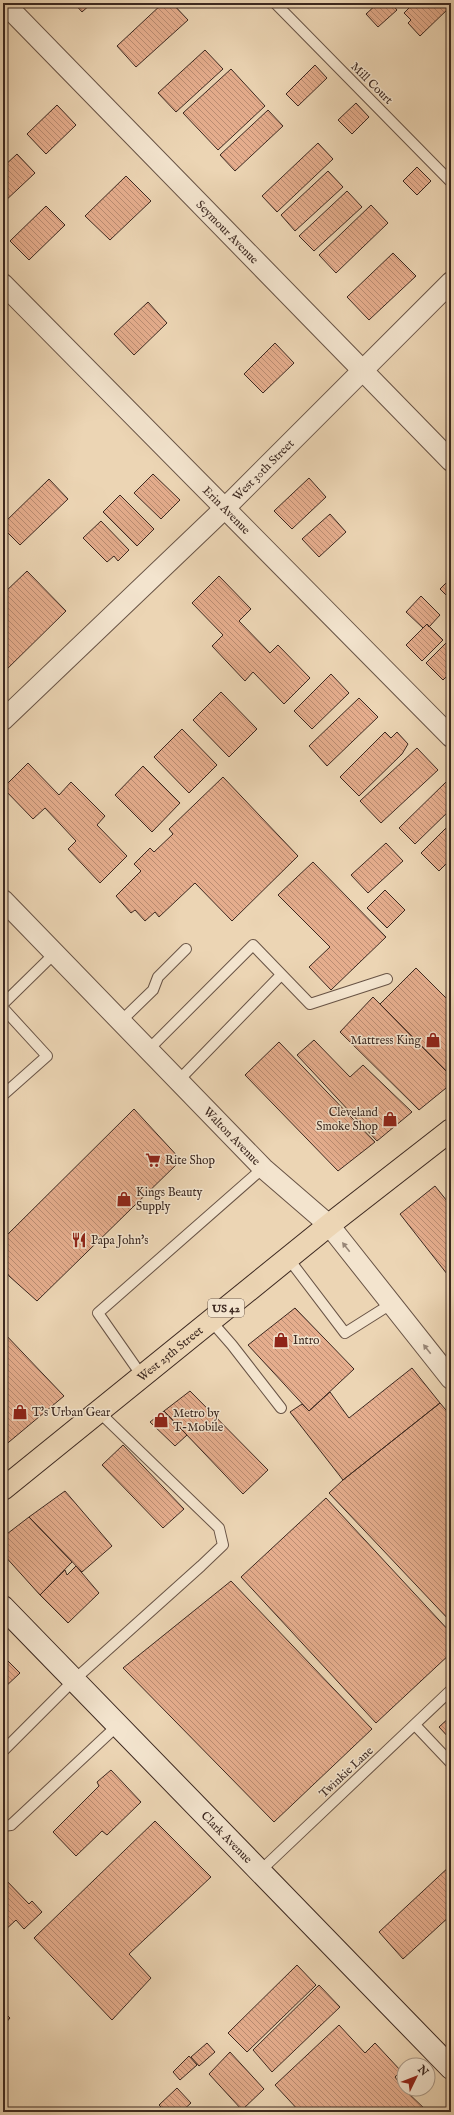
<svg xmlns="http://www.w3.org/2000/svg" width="454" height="2115" viewBox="0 0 454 2115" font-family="'IM FELL English',serif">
	<defs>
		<pattern id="building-back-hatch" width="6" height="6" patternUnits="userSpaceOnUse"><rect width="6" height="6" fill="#e5ad8d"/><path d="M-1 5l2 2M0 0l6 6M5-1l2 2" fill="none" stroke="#bb8d73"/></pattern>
	</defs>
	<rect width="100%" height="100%" fill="#ecd5b4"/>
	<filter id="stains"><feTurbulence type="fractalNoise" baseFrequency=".005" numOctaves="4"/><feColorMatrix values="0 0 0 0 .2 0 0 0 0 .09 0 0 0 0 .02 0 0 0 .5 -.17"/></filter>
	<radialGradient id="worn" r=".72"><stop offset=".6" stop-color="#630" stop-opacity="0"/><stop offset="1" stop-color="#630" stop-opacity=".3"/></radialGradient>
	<path fill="url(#building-back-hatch)" stroke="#3c2820" d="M74 3H92L82 12Z
		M163 3H172L188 20 136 67 117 46Z
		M378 3H391L397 10 378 27 366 14Z
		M414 3H451V6L420 36 408 23 411 20 404 13Z
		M205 50 223 69 176 112 158 93Z
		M315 65 327 78 298 106 286 94Z
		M231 69 265 106 218 150 183 113Z
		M356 103 369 117 352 134 338 120Z
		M57 105 76 125 46 154 27 134Z
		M268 110 283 126 235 171 220 155Z
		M318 143 333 159 277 212 262 196Z
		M17 154 35 173 3 203V167Z
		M417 167 431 181 417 195 403 181Z
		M328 171 343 187 295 231 281 215Z
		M126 176 151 201 110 240 85 216Z
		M347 191 362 207 314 251 299 236Z
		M371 205 388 223 336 273 319 255Z
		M46 206 65 225 29 260 10 241Z
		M393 253 416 276 369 320 347 297Z
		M148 302 167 323 134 355 114 334Z
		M275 343 294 363 263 393 244 374Z
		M153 474 180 500 161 519 134 493Z
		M309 478 326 497 292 529 274 511Z
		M49 479 68 499 20 545 3 528V524Z
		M120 495 154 529 137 546 103 512Z
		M330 514 346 532 319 557 302 539Z
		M101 521 129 550 118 561 114 556 107 562 83 538Z
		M27 571 66 611 3 673V594Z
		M219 576 251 609 239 621 270 653 278 645 310 678 284 704 253 672 245 681 212 646 223 635 192 603Z
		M451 578V600L440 589Z
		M421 596 440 615 429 627 427 624 423 628 406 612Z
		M427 624 443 640 422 661 406 645Z
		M451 638V672L443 680 426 663Z
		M331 674 349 693 312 729 294 711Z
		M221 692 257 729 229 757 193 720Z
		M359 698 378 717 327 766 309 746Z
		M182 729 217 765 189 793 154 757Z
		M385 732 391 738 397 732 408 744 402 754 359 796 340 777Z
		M417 748 438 770 381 823 360 801Z
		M28 763 59 795 71 782 105 816 97 825 127 856 100 883 68 849 76 841 45 808 33 819 3 788Z
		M143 766 180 803 152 832 115 795Z
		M223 777 298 856 232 921 195 883 159 917 155 912 145 921 135 910 131 913 116 896 141 871 134 864 150 848 154 852 173 834 169 829Z
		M446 782 451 787V809L415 844 399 828Z
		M451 823V859L439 871 421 853Z
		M386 843 403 861 368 893 351 875Z
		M313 862 386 937 331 990 309 967 330 947 278 895Z
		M385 890 405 910 387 928 367 908Z
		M416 968 451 1003V1076L380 1004Z
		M373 997 451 1076V1084L419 1110 340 1032Z
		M314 1040 350 1077 363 1065 412 1112 377 1141 297 1055Z
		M279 1042 375 1142 338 1171 245 1075Z
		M134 1109 181 1160 37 1301 9 1276 3 1266V1239Z
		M435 1186 451 1206V1279L400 1214Z
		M295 1308 354 1369 309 1411 248 1345Z
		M3 1332 64 1396 3 1447Z
		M412 1368 440 1403 343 1480 290 1412 302 1404 309 1411 330 1392 349 1418Z
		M190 1391 268 1470 243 1494 164 1411Z
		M440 1403 451 1416V1622L329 1493 343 1480Z
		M164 1411 187 1435 175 1446 150 1422Z
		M123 1445 184 1509 163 1528 102 1465Z
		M65 1491 112 1546 82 1572 29 1517Z
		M326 1498 451 1633V1653L376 1723 241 1577Z
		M29 1517 72 1562 40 1595 3 1554V1537Z
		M76 1566 99 1593 68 1623 40 1595 65 1570 67 1575Z
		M231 1581 372 1729 274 1822 123 1668Z
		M3 1656 20 1673 3 1689Z
		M451 1716V1740L439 1727Z
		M111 1770 141 1802 107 1835 102 1831 76 1856 53 1832 99 1786 97 1782Z
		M155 1821 211 1877 129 1954 151 1978 112 2020 34 1938Z
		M451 1865V1915L403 1959 379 1932Z
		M4 1878 29 1904 32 1901 42 1912 24 1929 16 1920 3 1932Z
		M297 1965 316 1985 247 2052 228 2033Z
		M319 1985 340 2007 272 2072 253 2050Z
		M3 2011 10 2018 3 2026Z
		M339 2025 365 2053 375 2043 401 2071 395 2077 404 2089 428 2112H300L275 2085Z
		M207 2043 215 2052 199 2066 191 2057Z
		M230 2052 264 2089 242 2110 209 2074Z
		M189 2056 197 2065 180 2080 173 2072Z
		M177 2088 191 2103 181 2112H166L159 2105Z"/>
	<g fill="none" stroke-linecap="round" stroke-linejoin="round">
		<g stroke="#685345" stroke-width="12">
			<path id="lane" d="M275 3 451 182
				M3 1004 54 954
				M3 1008 47 1056 3 1095
				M120 1022 153 990 158 977 186 949
				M148 1050 253 945 310 1004 387 979
				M178 1081 281 975
				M288 1258 345 1333 391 1304
				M211 1321 232 1345 281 1408
				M142 1376 98 1313 263 1168
				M415 1725 451 1763
				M3 1751 74 1680 201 1566 223 1545 219 1528 215 1524 98 1411
				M3 1826 11 1825 118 1725
				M259 1872 451 1690"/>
		</g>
		<g stroke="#685345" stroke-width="22">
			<g id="street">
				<path id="s1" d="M4 3 451 461"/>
				<path id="s2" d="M3 284 451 737"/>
				<path id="s3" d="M3 720 225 508 451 282"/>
				<path id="s4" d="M3 900 263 1168 329 1225 451 1379"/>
			</g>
		</g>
		<g stroke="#3c2820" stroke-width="24">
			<g id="secondary">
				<path id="s5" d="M3 1607 451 2068"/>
			</g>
		</g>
		<g stroke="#3c2820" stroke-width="24">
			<g id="primary">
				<path id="s6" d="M3 1489 329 1225 451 1130"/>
			</g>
		</g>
		<use href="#lane" stroke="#f3e4ce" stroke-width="10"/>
		<use href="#street" stroke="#f3e4ce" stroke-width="20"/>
		<use href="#secondary" stroke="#f3e4ce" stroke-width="22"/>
		<use href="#primary" stroke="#ecd5b4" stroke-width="22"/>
	</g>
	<defs><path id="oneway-solid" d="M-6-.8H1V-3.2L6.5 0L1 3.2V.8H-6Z"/></defs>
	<g fill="#988677">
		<use href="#oneway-solid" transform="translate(346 1247) rotate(-128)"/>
		<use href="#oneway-solid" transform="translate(427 1349) rotate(-128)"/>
	</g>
	<defs>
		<g id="shop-bare" transform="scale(1.2)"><path d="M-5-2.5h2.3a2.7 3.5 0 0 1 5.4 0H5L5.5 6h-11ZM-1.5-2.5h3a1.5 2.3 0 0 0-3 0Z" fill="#8f2418" stroke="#f3e4ce" stroke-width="2.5" paint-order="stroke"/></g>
		<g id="supermarket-bare" transform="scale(1.2)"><path d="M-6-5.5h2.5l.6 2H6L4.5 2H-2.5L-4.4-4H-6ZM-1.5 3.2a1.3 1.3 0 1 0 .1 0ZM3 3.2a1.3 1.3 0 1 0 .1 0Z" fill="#8f2418" stroke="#f3e4ce" stroke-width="2.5" paint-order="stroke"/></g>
		<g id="restaurant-bare" transform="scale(1.2)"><path d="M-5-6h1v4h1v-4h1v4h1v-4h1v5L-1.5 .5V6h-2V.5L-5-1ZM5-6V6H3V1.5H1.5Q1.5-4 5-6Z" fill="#8f2418" stroke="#f3e4ce" stroke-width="2.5" paint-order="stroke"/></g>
	</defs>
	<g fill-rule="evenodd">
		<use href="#shop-bare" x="433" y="1040"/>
		<use href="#shop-bare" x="390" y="1119"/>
		<use href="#supermarket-bare" x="153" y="1160"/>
		<use href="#shop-bare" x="124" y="1199"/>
		<use href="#restaurant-bare" x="79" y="1240"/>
		<use href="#shop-bare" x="281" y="1340"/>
		<use href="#shop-bare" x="20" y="1412"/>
		<use href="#shop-bare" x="161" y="1420"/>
	</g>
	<g text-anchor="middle" stroke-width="3" stroke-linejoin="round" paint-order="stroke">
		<rect fill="#f3e4ce" stroke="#736054" stroke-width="1" x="208" y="1299" width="36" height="18" rx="3"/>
		<g font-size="11" font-weight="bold" fill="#3c2820">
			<text x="226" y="1312">US 42</text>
		</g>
		<g font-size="12" fill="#3c2820" stroke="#f3e4ce">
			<text transform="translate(372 83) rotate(45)" y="4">Mill Court</text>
			<text dy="4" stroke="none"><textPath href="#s1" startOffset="320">Seymour Avenue</textPath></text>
			<text dy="4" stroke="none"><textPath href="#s3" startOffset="361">West 30th Street</textPath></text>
			<text dy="4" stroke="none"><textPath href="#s2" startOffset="318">Erin Avenue</textPath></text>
			<text dy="4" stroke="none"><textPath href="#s4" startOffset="329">Walton Avenue</textPath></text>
			<text dy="4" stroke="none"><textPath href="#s6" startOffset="215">West 25th Street</textPath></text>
			<text transform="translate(346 1772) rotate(-43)" y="4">Twinkie Lane</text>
			<text dy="4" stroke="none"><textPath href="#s5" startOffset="321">Clark Avenue</textPath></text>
		</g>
		<g font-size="12" fill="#3c2820" stroke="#f3e4ce" text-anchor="start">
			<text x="421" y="1044" text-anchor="end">Mattress King</text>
			<text x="378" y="1116" text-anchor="end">Cleveland<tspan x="378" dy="14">Smoke Shop</tspan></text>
			<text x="165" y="1164">Rite Shop</text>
			<text x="136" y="1196">Kings Beauty<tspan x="136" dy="14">Supply</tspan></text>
			<text x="91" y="1244">Papa John's</text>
			<text x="293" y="1344">Intro</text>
			<text x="32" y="1416">T's Urban Gear</text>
			<text x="173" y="1417">Metro by<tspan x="173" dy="14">T-Mobile</tspan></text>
		</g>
	</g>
	<rect width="454" height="2115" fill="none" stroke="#ecd5b4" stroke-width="16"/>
	<rect x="4" y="4" width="446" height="2107" fill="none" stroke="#3c2820" stroke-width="2"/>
	<rect x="8" y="8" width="438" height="2099" fill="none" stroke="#3c2820"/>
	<g transform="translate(416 2077) rotate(47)"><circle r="19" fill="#f3e4ce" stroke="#aa9988"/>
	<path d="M0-3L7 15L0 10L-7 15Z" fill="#8f2418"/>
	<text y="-6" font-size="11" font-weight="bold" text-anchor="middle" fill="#3c2820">N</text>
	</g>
	<rect width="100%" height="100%" filter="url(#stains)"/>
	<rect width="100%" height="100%" fill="url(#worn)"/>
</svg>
